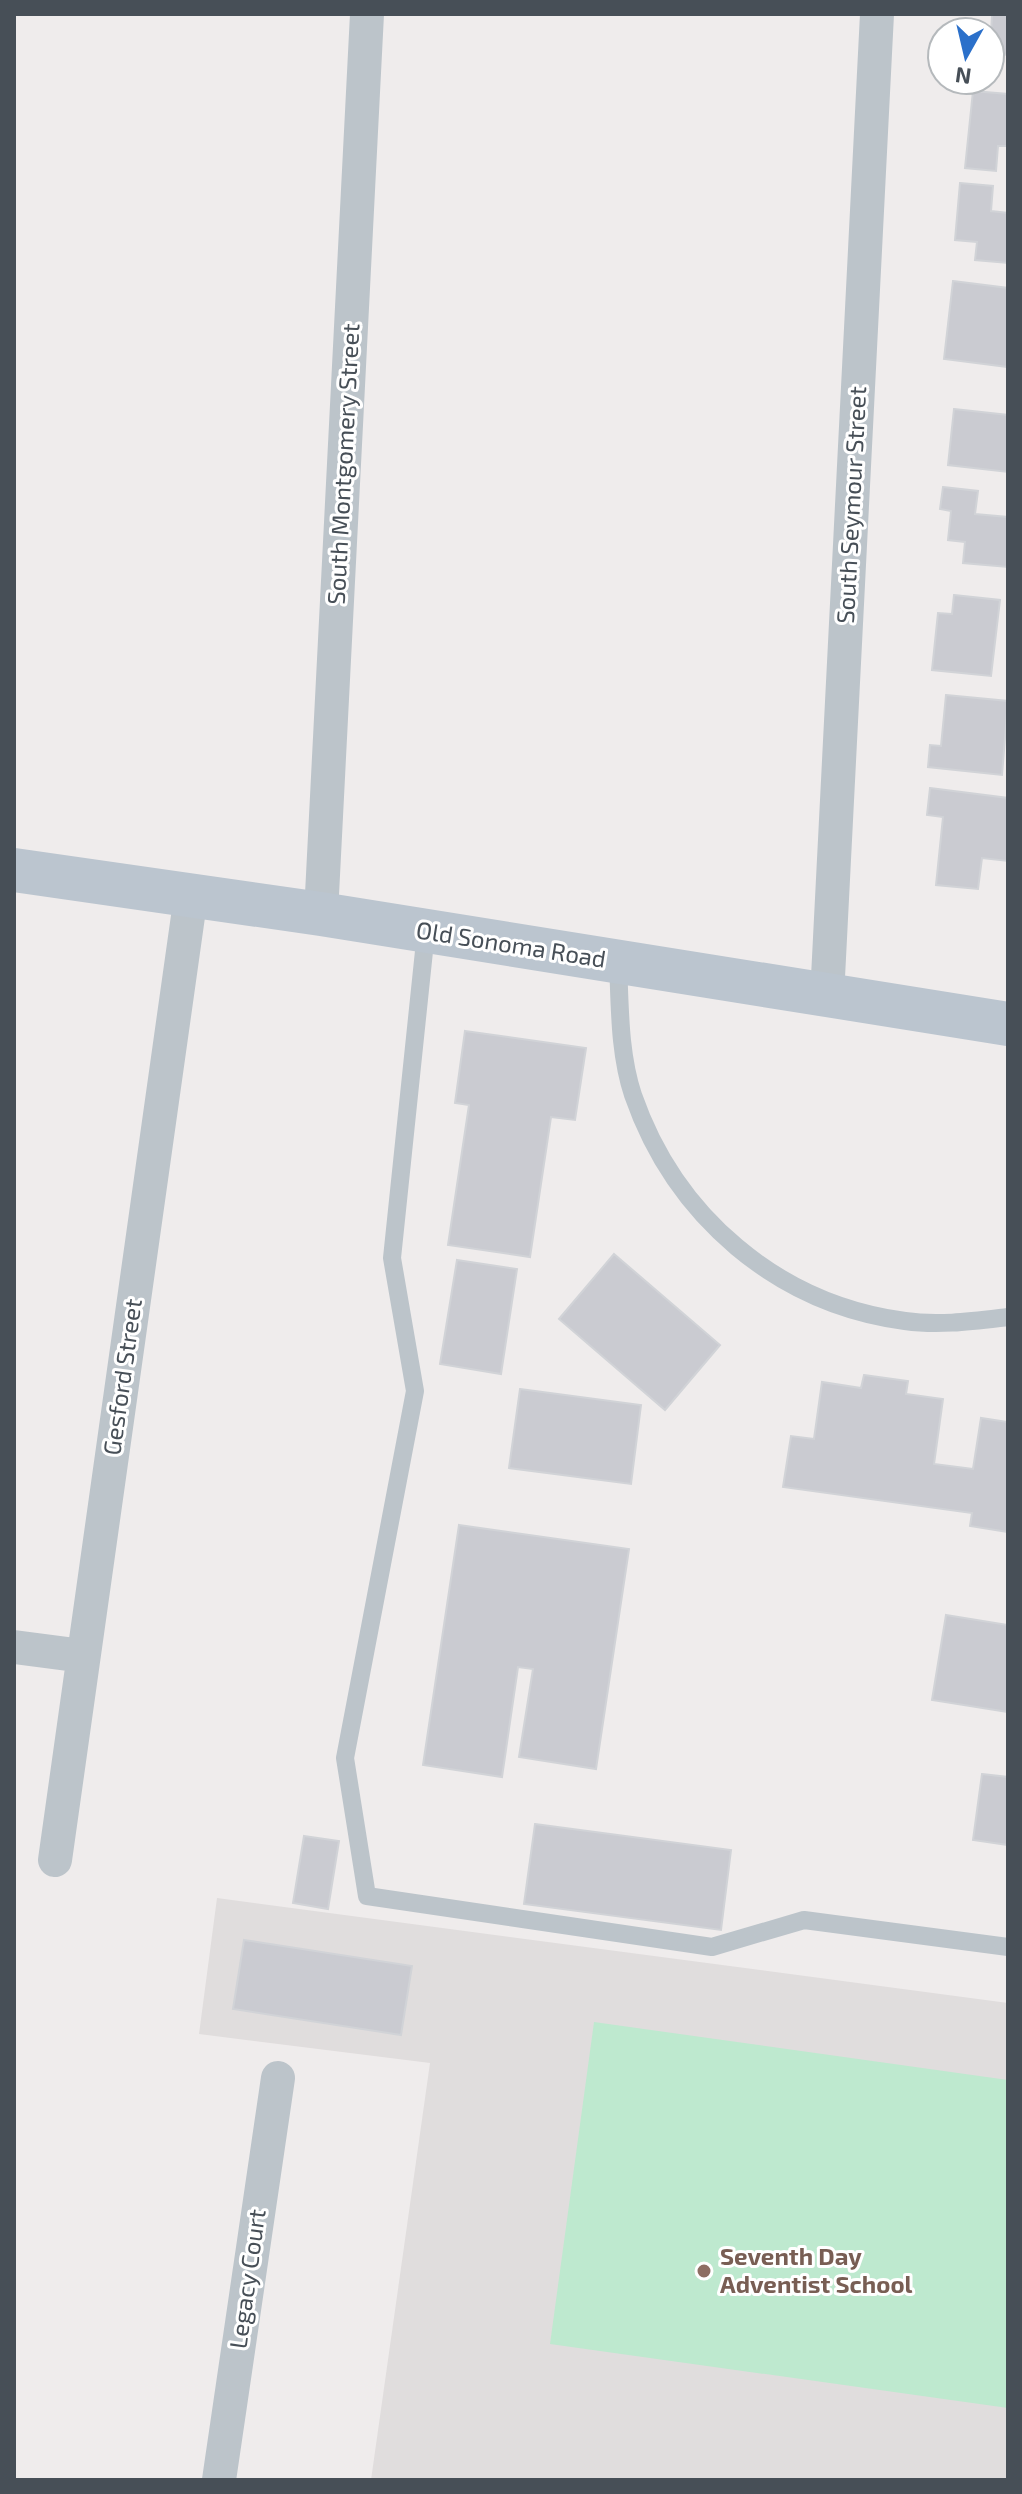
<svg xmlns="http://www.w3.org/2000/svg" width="1022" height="2494" viewBox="0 0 1022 2494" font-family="'Exo 2',sans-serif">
	<rect width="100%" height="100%" fill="#efecec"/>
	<path fill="#e0dddd" d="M217 1898 1008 2003V2480H371L430 2063 199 2034Z"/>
	<path fill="#bee9cf" d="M594 2022 1008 2080V2408L550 2344Z"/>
	<path fill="#cacbd1" stroke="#d1d3d7" stroke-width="2" d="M983 14H1008V55L990 53 992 15Z
		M973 91 1008 94V146H998L996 171 965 168Z
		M960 183 993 186 991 211 1008 213V263L975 260 977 242 955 240Z
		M953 281 1008 288V367L944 359Z
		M954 409 1008 415V472L948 465Z
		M943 487 978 491 975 514 1008 517V567L963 563 965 542 948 540 951 511 940 509Z
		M954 595 1000 600 991 676 932 670 938 613 952 614Z
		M946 695 1008 701 1002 775 928 767 930 745 941 746Z
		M930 788 1008 798V861L982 858 978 889 936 885 943 817 927 815Z
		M465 1031 586 1048 575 1120 551 1117 530 1257 448 1245 469 1105 455 1103Z
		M614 1254 720 1345 665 1410 559 1319Z
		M457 1260 517 1269 501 1374 440 1364Z
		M864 1375 908 1381 906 1394 943 1399 934 1464 973 1469 981 1418 1008 1422V1532L970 1526 972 1513 783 1487 791 1436 814 1439 822 1382 861 1388Z
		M520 1389 641 1405 631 1484 509 1468Z
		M459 1525 629 1549 596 1769 519 1757 533 1669 518 1667 502 1777 423 1765Z
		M946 1615 1008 1625V1712L932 1700Z
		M982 1774 1008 1777V1845L973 1840Z
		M535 1824 731 1850 721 1930 524 1904Z
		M304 1836 339 1841 328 1909 293 1903Z
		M244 1940 412 1966 401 2035 233 2009Z"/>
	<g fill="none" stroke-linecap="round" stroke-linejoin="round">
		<path stroke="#bcc4ca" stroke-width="18" d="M426 932 392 1258 415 1391 345 1758 367 1896 712 1947 804 1920 1008 1947
			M618 962C620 1006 619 1053 633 1095 675 1216 777 1304 905 1321 939 1326 974 1321 1008 1317"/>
		<path stroke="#bcc4ca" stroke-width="34" d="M321 914 367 14
			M827 997 877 14
			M14 1647 83 1656
			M55 1860 191 895
			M219 2480 278 2078"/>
		<path stroke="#bbc5cf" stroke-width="44" d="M14 870 321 914 1008 1024"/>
	</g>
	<circle fill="#8d6e63" stroke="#fff" stroke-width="3" cx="704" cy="2271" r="8"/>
	<g text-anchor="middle" stroke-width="6" stroke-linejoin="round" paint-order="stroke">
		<g font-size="24" fill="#474f57" stroke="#fff">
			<text transform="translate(344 464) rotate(-87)" y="8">South Montgomery Street</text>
			<text transform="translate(852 505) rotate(-87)" y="8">South Seymour Street</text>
			<text transform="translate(511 945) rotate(9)" y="8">Old Sonoma Road</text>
			<text transform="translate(123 1377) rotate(-82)" y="8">Gesford Street</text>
			<text transform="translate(248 2279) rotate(-82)" y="8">Legacy Court</text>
		</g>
		<g font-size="24" font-weight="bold" fill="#785e54" stroke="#fff" text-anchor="start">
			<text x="720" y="2265">Seventh Day<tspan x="720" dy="28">Adventist School</tspan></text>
		</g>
	</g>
	<rect width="1022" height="2494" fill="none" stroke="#474f57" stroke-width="32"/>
	<g transform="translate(966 56) rotate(188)"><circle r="38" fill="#ffffff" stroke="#b5b9bc" stroke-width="2"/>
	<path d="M0-6L14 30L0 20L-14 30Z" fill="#2b70ca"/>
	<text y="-12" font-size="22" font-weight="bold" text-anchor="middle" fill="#474f57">N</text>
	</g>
</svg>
